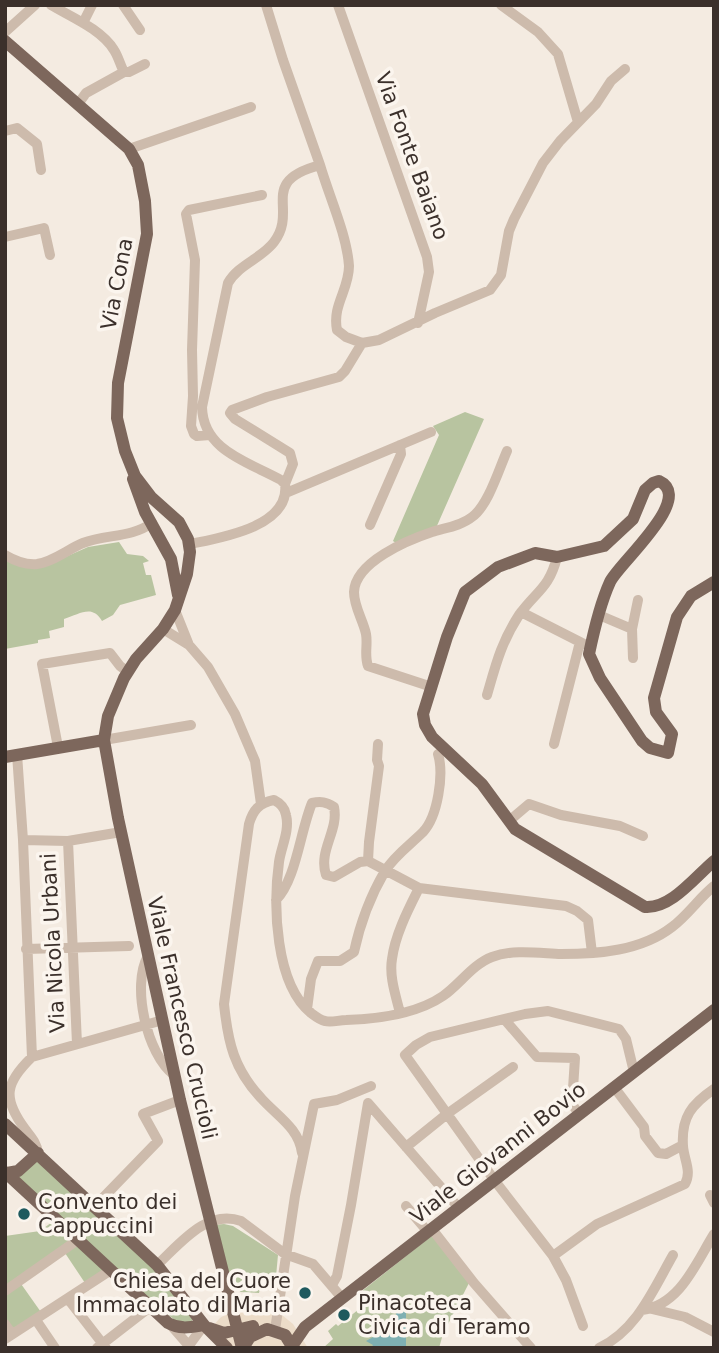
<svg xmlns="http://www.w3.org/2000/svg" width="719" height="1353" viewBox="0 0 719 1353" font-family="'DejaVu Sans',sans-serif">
	<rect width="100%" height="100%" fill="#f4ebe1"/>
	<path fill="#b8c4a0" d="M465 412 484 419 436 528 399 545 393 541 439 435 433 426Z
		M119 542 127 554 143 556 149 561 143 563 146 575H151L156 595 120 605 113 615 102 621C92 604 80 614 64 619V627L49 631 50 638 38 640V643L5 649V559L54 562 88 547Z
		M41 1156 132 1242 193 1318 191 1324 185 1328 111 1270 87 1286 63 1250 19 1281 43 1315 12 1334 5 1324V1236L40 1231 56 1219 15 1180Z
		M224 1224 233 1226 278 1255 275 1287 261 1284 259 1293 240 1292 238 1287H233L213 1225Z
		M434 1234 469 1283 443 1334 439 1348H323L333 1339 328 1331 336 1324 338 1326 364 1305 357 1295Z"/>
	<path fill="#ecdcc8" d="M249 1304 282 1315 293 1324 308 1348H221L213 1326 220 1318 239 1306Z"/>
	<path fill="#7fb0b2" d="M402 1303 406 1310V1348H371L373 1345 366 1341 373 1337H379L385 1323 392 1325C396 1320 394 1313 402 1303Z"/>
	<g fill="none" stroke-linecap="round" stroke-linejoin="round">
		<path stroke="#cdbbac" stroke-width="10" d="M51 5C71 17 101 29 114 50 118 56 120 64 123 70L124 72 86 93 78 104
			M123 5 140 30
			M266 5 283 60 320 165
			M338 5 427 257 429 272 418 323
			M501 5 538 32 558 54 578 122
			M83 23 92 5
			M5 32 35 5
			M124 72H129L145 64
			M5 131 17 128 37 144 41 170
			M129 149 251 107
			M5 237 44 228 50 255
			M210 435 197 436 194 434 191 426 193 396 192 350 195 260 186 214 189 210 262 195
			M285 484 293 464 290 453 235 419 230 413 232 410 267 397 339 377 345 371 362 343
			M286 493 431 432
			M370 525 401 454 400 445
			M190 544C219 538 291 527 285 484L281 480C249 462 203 451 202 407L228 283C239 264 261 259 274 242 299 209 257 182 320 165 329 196 347 235 349 266 349 290 332 305 337 330L346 337 362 343 379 340 435 313 490 290 501 275 509 231 514 219 543 163 560 141 596 104 611 81 625 69
			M5 555C15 561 26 565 37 564 53 562 68 549 83 543 106 534 131 538 152 523
			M175 610 189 645 208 667 235 714 255 761 261 804
			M521 612 584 644
			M599 615 632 629
			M163 629 189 645
			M633 658 632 629 638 600
			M432 687 368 666C364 655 368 645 366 634 363 620 354 607 354 592 355 562 408 540 432 532 444 528 461 526 472 517 488 506 499 469 507 451
			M487 695C496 664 501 643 519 615 536 591 549 589 557 557
			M104 740 191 725
			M378 744 377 760 379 766 369 842 368 861 419 888 566 906 577 911 588 920 592 953
			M554 744 580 642
			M58 747 42 664 110 653 120 666 128 672
			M17 754 23 840 32 1057
			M509 821 529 804 561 815 620 826 643 836
			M23 840 68 841 121 832
			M68 841 77 1044
			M276 900C296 880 300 832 312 803 321 801 326 802 334 807 339 831 318 850 326 875L334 877 360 862 368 861
			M26 949 129 946
			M148 956C131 985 147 1055 174 1075
			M307 1009 311 979 318 961H340L354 952C360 924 371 895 385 871 395 855 410 845 423 832 438 816 444 774 438 754
			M400 1013C396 996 389 977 392 959 395 935 408 910 419 888
			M505 1020 537 1057 575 1058 572 1104 579 1114
			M614 1087 644 1127 645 1136 658 1153 666 1154 683 1145
			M368 1103 459 1208
			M406 1147 447 1114 513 1067
			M38 1153C37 1143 31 1137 25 1129 2 1098 5 1083 32 1057L163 1020
			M302 1153C299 1128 277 1116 261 1098 234 1069 228 1043 224 1004L249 824C253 810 259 803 274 800 280 803 285 808 286 815 290 831 281 847 279 862 273 905 275 984 311 1013 315 1016 320 1020 325 1021 331 1023 339 1020 346 1020 376 1019 417 1014 443 996 459 985 473 964 492 957 513 949 538 953 561 954 598 954 641 951 672 927 688 915 699 898 714 886
			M710 1195 714 1203
			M95 1206 158 1141 143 1114 180 1100
			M406 1206 428 1232
			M432 1229 474 1283 531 1348
			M553 1256 597 1224 685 1184C692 1171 684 1160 683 1146 681 1117 692 1104 714 1089
			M157 1265C180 1244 206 1209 241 1221L285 1254 313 1264 342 1298
			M332 1285 337 1276 351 1205 368 1103
			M5 1291 79 1239
			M68 1299 106 1348
			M652 1309 685 1317 714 1332
			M642 1310C680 1305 696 1263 714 1234
			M36 1320 55 1348
			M169 1323 189 1346
			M5 1324 12 1334
			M583 1326 566 1280 553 1256 495 1181 405 1055 416 1045 430 1037 525 1014 548 1011 619 1029 626 1039 634 1072
			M275 1330 295 1196 314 1104 337 1100 371 1086
			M5 1339 111 1270
			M97 1348 150 1307
			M187 1348 204 1325
			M599 1348C637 1330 653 1290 673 1255"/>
		<path stroke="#7d675c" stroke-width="12" d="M5 41 129 149 138 165 145 201 147 234 118 383 117 418 125 451 135 476 151 497 179 522 188 539 190 552 187 574 175 610 163 629 136 659 124 678 108 716 104 740 118 818 180 1100 242 1348
			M133 479 145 512 171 559 178 595
			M714 582 691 596 677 617 654 698 656 712 672 734 668 753 650 748 642 741 600 678 589 654C594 630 600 604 610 582 618 564 696 498 659 481L653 483 645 490 633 519 604 546 557 557 535 553 498 567 465 592 447 637 423 714 425 725 432 737 482 784 515 829 645 907C671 909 695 877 714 861
			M5 757 104 740
			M5 1124 157 1265 204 1325 227 1348
			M5 1172 168 1323C181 1330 191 1327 204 1325
			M7 1173 18 1171 38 1153
			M209 1328 224 1333 253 1326
			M292 1346 305 1327 714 1010
			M243 1348 250 1337 267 1329 285 1335 293 1348"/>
	</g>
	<g fill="#1f5a5e" stroke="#fbf5ee" stroke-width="2.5">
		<circle cx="24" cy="1214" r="7"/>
		<circle cx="305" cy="1293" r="7"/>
		<circle cx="344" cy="1315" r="7"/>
	</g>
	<g text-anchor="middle" stroke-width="7" stroke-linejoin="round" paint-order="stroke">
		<g font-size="21" fill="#3b302b" stroke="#fbf5ee">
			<text transform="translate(412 156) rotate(70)" y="7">Via Fonte Baiano</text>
			<text transform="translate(117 284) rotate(-79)" y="7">Via Cona</text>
			<text transform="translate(53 943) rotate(-93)" y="7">Via Nicola Urbani</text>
			<text transform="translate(182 1018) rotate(77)" y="7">Viale Francesco Crucioli</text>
			<text transform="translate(498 1153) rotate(-38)" y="7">Viale Giovanni Bovio</text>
		</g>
		<g font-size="21" fill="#3b302b" stroke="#fbf5ee" text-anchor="start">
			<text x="38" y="1209">Convento dei<tspan x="38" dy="24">Cappuccini</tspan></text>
			<text x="291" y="1288" text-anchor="end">Chiesa del Cuore<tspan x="291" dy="24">Immacolato di Maria</tspan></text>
			<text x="358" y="1310">Pinacoteca<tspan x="358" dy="24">Civica di Teramo</tspan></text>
		</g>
	</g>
	<rect width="719" height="1353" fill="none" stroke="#3b302b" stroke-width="14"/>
</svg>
